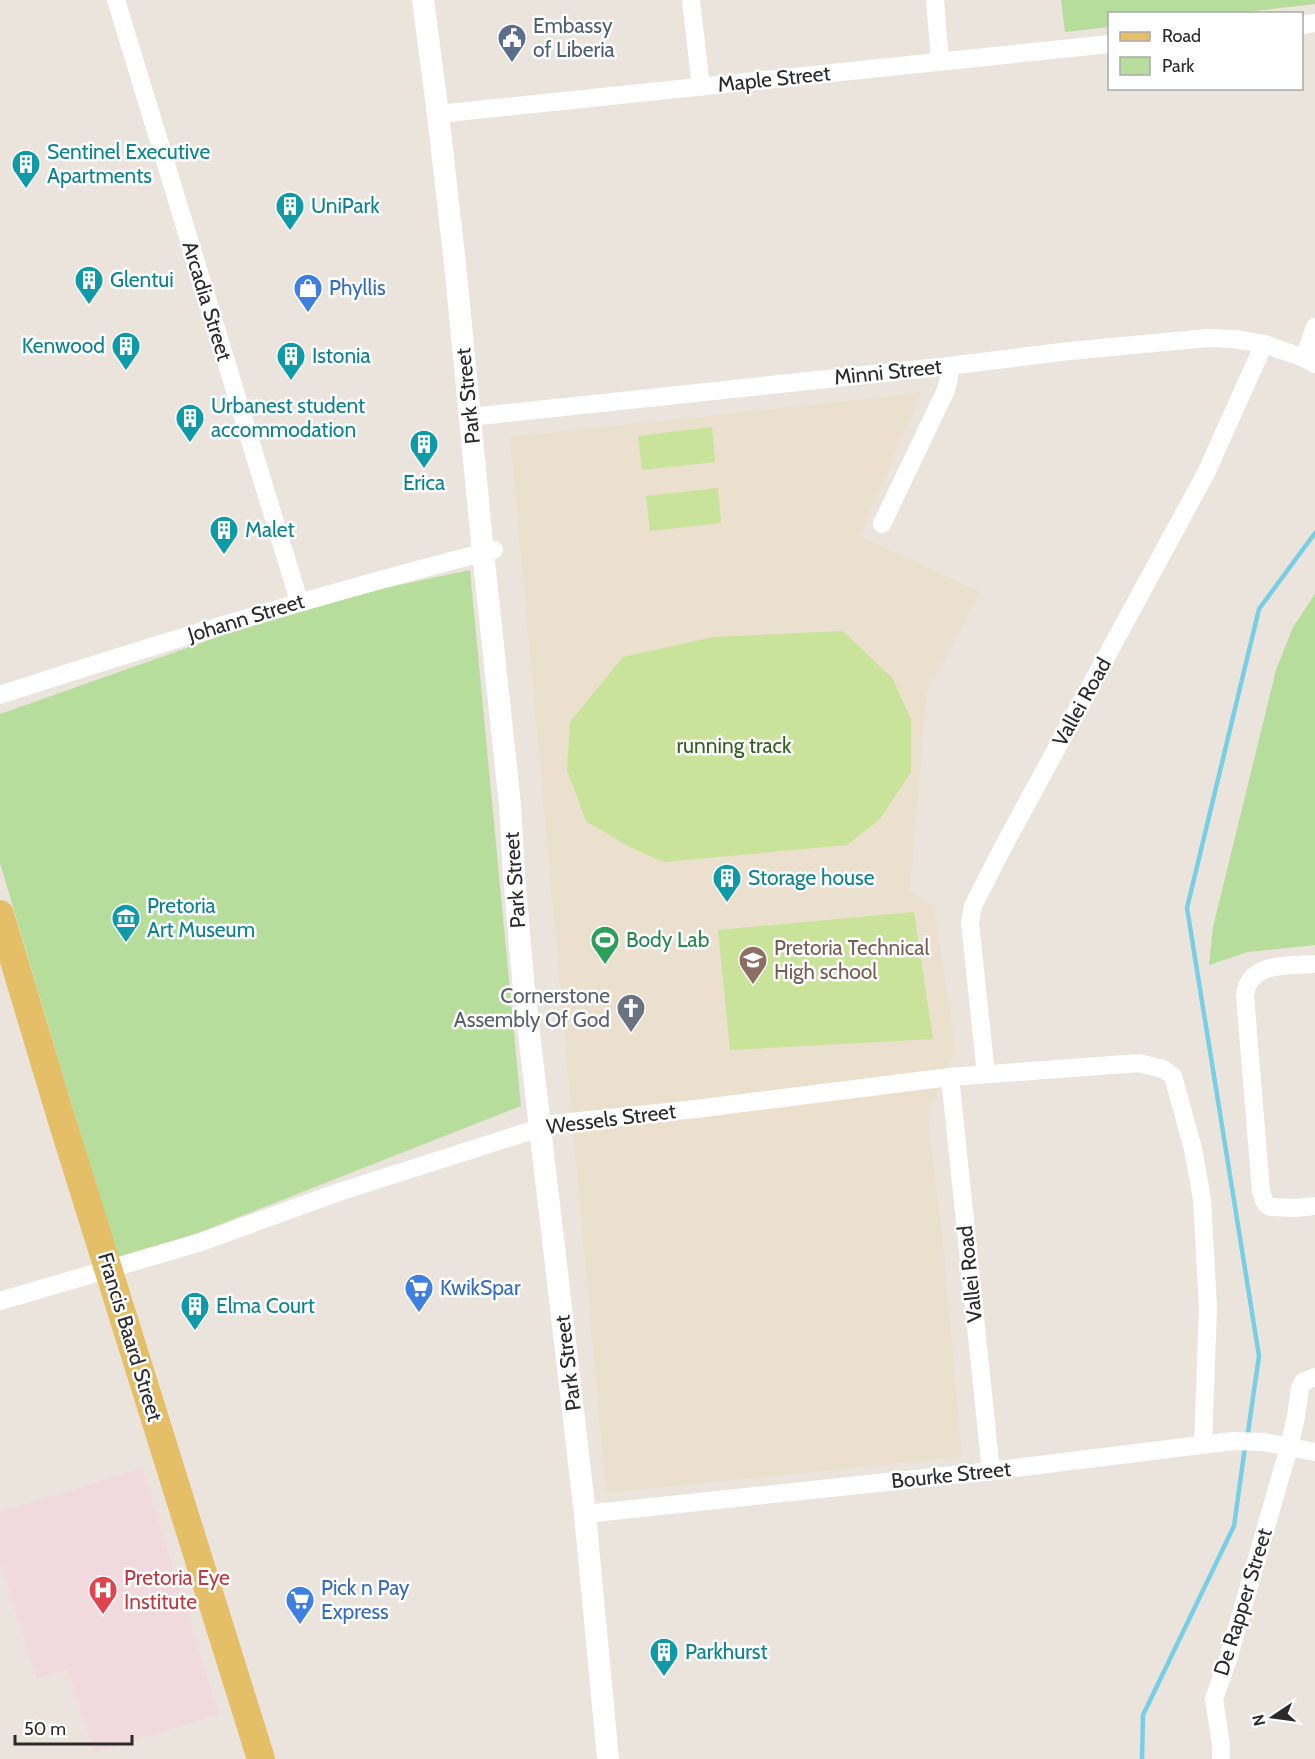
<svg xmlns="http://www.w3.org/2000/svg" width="1315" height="1759" viewBox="0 0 1315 1759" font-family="Cabin,sans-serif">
	<rect width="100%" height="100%" fill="#ebe4dd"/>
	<path fill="#ebdfcd" d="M921 393 860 536 980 592 927 692 910 890 934 907 956 1050 928 1115 937 1195 942 1230 962 1457 606 1493 510 437Z"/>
	<path fill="#f1dadd" d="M142 1468 219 1714 94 1753 68 1670 37 1679 0 1562V1512Z"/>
	<path fill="#b7dd9d" d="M1061 0H1315V4L1230 14H1110L1109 27 1065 32Z
		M470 570 521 1106 119 1264 0 863V714L314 603Z
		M1315 594V945L1248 952 1209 965 1213 927 1276 670 1293 627Z"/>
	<path fill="#c9e39a" d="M712 427 715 462 642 470 638 436Z
		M718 488 721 523 650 531 646 496Z
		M843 631 893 679 911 720V772L880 819 847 845 663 862 628 846 586 821 567 770 570 722 623 657 713 637Z
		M914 912 933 1039 730 1050 718 930Z"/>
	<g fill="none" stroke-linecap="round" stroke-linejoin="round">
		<path stroke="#78cfe4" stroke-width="4.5" d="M1247 1439 1259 1356 1187 908 1259 609 1315 533
			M1142 1759 1143 1715 1234 1526 1245 1447"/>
		<path stroke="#fff" stroke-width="18" d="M116 0 299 601
			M691 0 701 87
			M935 0 940 61
			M1302 25 1315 23
			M438 114 1110 44
			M1304 358 1315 327
			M470 417 949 366 1069 351 1208 338 1234 339 1264 344 1304 358 1315 364
			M882 524 946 390 949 378V366
			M0 695C163 642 328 592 494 550
			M1315 964C1289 966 1248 961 1245 996L1261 1191 1265 1203 1270 1207 1296 1208 1315 1206
			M986 1074 970 923 973 906 1002 849 1206 473 1264 344
			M950 1077 991 1471
			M0 1301 201 1242 339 1192 552 1124 696 1109 950 1077 1139 1063 1163 1069 1173 1076 1193 1149 1202 1199 1208 1308 1203 1444
			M585 1514 991 1471 1233 1441 1264 1442 1315 1452
			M1221 1759V1745L1214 1699 1228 1659 1289 1447 1296 1417 1300 1388 1303 1382 1315 1377"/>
		<path stroke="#fff" stroke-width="22" d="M423 0 438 114 455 264 483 552 510 805 514 875 524 990 585 1514 608 1759"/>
		<path stroke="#e5bf67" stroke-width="28" d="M0 914 62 1121 261 1759"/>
	</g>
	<defs>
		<g id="civic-pin" transform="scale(1.5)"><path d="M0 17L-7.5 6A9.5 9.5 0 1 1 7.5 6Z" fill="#5c6f8a" stroke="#fff"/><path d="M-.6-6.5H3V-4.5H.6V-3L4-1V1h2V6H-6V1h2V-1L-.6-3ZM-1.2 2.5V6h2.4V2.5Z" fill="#fff"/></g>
		<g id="building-pin" transform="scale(1.5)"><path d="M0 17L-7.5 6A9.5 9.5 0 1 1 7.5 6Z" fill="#0f9aa8" stroke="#fff"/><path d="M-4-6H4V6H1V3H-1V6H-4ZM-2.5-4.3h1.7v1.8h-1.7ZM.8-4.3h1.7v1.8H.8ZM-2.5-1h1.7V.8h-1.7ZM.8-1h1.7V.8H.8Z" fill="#fff"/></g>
		<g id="shop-pin" transform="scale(1.5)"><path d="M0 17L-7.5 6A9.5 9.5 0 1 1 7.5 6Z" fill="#3f7fe0" stroke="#fff"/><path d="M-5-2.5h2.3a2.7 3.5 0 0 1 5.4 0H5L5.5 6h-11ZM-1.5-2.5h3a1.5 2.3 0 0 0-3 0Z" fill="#fff"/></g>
		<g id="museum-pin" transform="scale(1.5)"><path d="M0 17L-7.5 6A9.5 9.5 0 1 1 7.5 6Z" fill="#0f9aa8" stroke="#fff"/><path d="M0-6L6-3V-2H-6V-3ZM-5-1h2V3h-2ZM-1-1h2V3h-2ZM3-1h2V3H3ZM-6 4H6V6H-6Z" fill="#fff"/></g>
		<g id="stadium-pin" transform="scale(1.5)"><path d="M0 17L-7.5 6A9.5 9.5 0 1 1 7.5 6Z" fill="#2e9e5b" stroke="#fff"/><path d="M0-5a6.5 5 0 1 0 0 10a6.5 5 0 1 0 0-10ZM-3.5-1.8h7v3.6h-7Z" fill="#fff"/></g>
		<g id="school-pin" transform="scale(1.5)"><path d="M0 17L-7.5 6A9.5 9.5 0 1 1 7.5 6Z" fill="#8d6e63" stroke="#fff"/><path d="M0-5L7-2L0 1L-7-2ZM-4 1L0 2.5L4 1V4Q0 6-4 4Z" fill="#fff"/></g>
		<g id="church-pin" transform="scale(1.5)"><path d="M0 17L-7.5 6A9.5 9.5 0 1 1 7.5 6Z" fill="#6b7280" stroke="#fff"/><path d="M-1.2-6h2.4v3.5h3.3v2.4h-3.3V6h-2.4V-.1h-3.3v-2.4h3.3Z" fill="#fff"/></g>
		<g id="supermarket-pin" transform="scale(1.5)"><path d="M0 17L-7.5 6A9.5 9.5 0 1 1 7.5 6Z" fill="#3f7fe0" stroke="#fff"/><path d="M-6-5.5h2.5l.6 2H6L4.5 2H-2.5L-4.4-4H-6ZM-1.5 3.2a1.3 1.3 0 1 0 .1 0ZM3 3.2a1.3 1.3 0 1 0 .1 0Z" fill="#fff"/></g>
		<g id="hospital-pin" transform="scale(1.5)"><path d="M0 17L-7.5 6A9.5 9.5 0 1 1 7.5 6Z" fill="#e0444e" stroke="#fff"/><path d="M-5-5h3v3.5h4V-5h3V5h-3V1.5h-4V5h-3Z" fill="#fff"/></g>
	</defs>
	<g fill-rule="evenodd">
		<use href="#civic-pin" x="512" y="38"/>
		<use href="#building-pin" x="26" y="164"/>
		<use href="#building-pin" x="290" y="206"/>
		<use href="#building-pin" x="89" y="280"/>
		<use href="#shop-pin" x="308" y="288"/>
		<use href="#building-pin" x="126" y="346"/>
		<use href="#building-pin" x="291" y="356"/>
		<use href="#building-pin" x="190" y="418"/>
		<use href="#building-pin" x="424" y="444"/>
		<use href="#building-pin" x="224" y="530"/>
		<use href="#building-pin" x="727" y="878"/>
		<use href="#museum-pin" x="126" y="918"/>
		<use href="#stadium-pin" x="605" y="940"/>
		<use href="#school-pin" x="753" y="960"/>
		<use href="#church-pin" x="631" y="1008"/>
		<use href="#supermarket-pin" x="419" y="1288"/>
		<use href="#building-pin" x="195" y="1306"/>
		<use href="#hospital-pin" x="103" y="1590"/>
		<use href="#supermarket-pin" x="300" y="1600"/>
		<use href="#building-pin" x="664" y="1652"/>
	</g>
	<g text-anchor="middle" stroke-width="5" stroke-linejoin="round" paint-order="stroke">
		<g font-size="21" fill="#4e5e75" stroke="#fff" text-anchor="start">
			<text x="533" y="33">Embassy<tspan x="533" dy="24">of Liberia</tspan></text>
		</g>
		<g font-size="21" fill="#2a2a2a" stroke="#fff">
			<text transform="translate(774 79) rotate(-6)" y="7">Maple Street</text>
			<text transform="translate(207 301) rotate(73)" y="7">Arcadia Street</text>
			<text transform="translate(888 372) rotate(-6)" y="7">Minni Street</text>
			<text transform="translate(468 396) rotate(-96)" y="7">Park Street</text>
			<text transform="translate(246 618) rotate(-17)" y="7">Johann Street</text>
			<text transform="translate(1082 702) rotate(-61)" y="7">Vallei Road</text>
			<text transform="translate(515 880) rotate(-94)" y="7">Park Street</text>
			<text transform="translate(611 1119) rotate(-7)" y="7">Wessels Street</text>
			<text transform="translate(970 1274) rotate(-96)" y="7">Vallei Road</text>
			<text transform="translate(130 1337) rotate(73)" y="7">Francis Baard Street</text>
			<text transform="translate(568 1363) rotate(-97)" y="7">Park Street</text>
			<text transform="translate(951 1475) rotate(-6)" y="7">Bourke Street</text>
			<text transform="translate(1243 1602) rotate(-73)" y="7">De Rapper Street</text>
		</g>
		<g font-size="21" fill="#0d838f" stroke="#fff" text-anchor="start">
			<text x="47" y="159">Sentinel Executive<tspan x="47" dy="24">Apartments</tspan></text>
			<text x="311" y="213">UniPark</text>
			<text x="110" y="287">Glentui</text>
			<text x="105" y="353" text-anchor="end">Kenwood</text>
			<text x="312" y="363">Istonia</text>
			<text x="211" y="413">Urbanest student<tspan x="211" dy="24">accommodation</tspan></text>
			<text x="424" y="490" text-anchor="middle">Erica</text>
			<text x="245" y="537">Malet</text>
			<text x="748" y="885">Storage house</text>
			<text x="147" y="913">Pretoria<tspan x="147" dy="24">Art Museum</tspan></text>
			<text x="216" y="1313">Elma Court</text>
			<text x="685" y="1659">Parkhurst</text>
		</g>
		<g font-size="21" fill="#366cbe" stroke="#fff" text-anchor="start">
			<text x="329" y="295">Phyllis</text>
			<text x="440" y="1295">KwikSpar</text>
			<text x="321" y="1595">Pick n Pay<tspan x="321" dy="24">Express</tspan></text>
		</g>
		<g font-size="21" fill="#326020" stroke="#fff">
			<text x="734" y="753">running track</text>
		</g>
		<g font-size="21" fill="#27864d" stroke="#fff" text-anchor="start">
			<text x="626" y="947">Body Lab</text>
		</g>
		<g font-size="21" fill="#785e54" stroke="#fff" text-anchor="start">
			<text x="774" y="955">Pretoria Technical<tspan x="774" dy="24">High school</tspan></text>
		</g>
		<g font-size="21" fill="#5b616d" stroke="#fff" text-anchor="end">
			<text x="610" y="1003">Cornerstone<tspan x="610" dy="24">Assembly Of God</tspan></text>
		</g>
		<g font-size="21" fill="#be3a42" stroke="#fff" text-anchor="start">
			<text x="124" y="1585">Pretoria Eye<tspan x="124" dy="24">Institute</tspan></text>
		</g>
	</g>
	<rect x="1108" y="12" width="195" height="78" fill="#ffffff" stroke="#aaaaaa" stroke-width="1.5"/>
	<rect x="1120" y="32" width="30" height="9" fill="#e5bf67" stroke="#aaaaaa" stroke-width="1.5"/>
	<text x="1162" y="42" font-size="18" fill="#2a2a2a">Road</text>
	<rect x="1120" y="57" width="30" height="18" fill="#b7dd9d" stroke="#aaaaaa" stroke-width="1.5"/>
	<text x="1162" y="72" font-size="18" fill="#2a2a2a">Park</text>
	<g transform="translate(1273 1717) rotate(257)" stroke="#ffffff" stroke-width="4.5" paint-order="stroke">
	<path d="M0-4.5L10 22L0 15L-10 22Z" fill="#2a2a2a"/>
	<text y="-9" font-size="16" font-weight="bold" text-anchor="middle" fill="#2a2a2a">N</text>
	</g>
	<path d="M15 1735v9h117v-9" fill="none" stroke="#2a2a2a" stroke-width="3"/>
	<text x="24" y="1735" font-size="18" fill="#2a2a2a" stroke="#ffffff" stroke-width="4.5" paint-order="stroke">50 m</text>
</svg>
